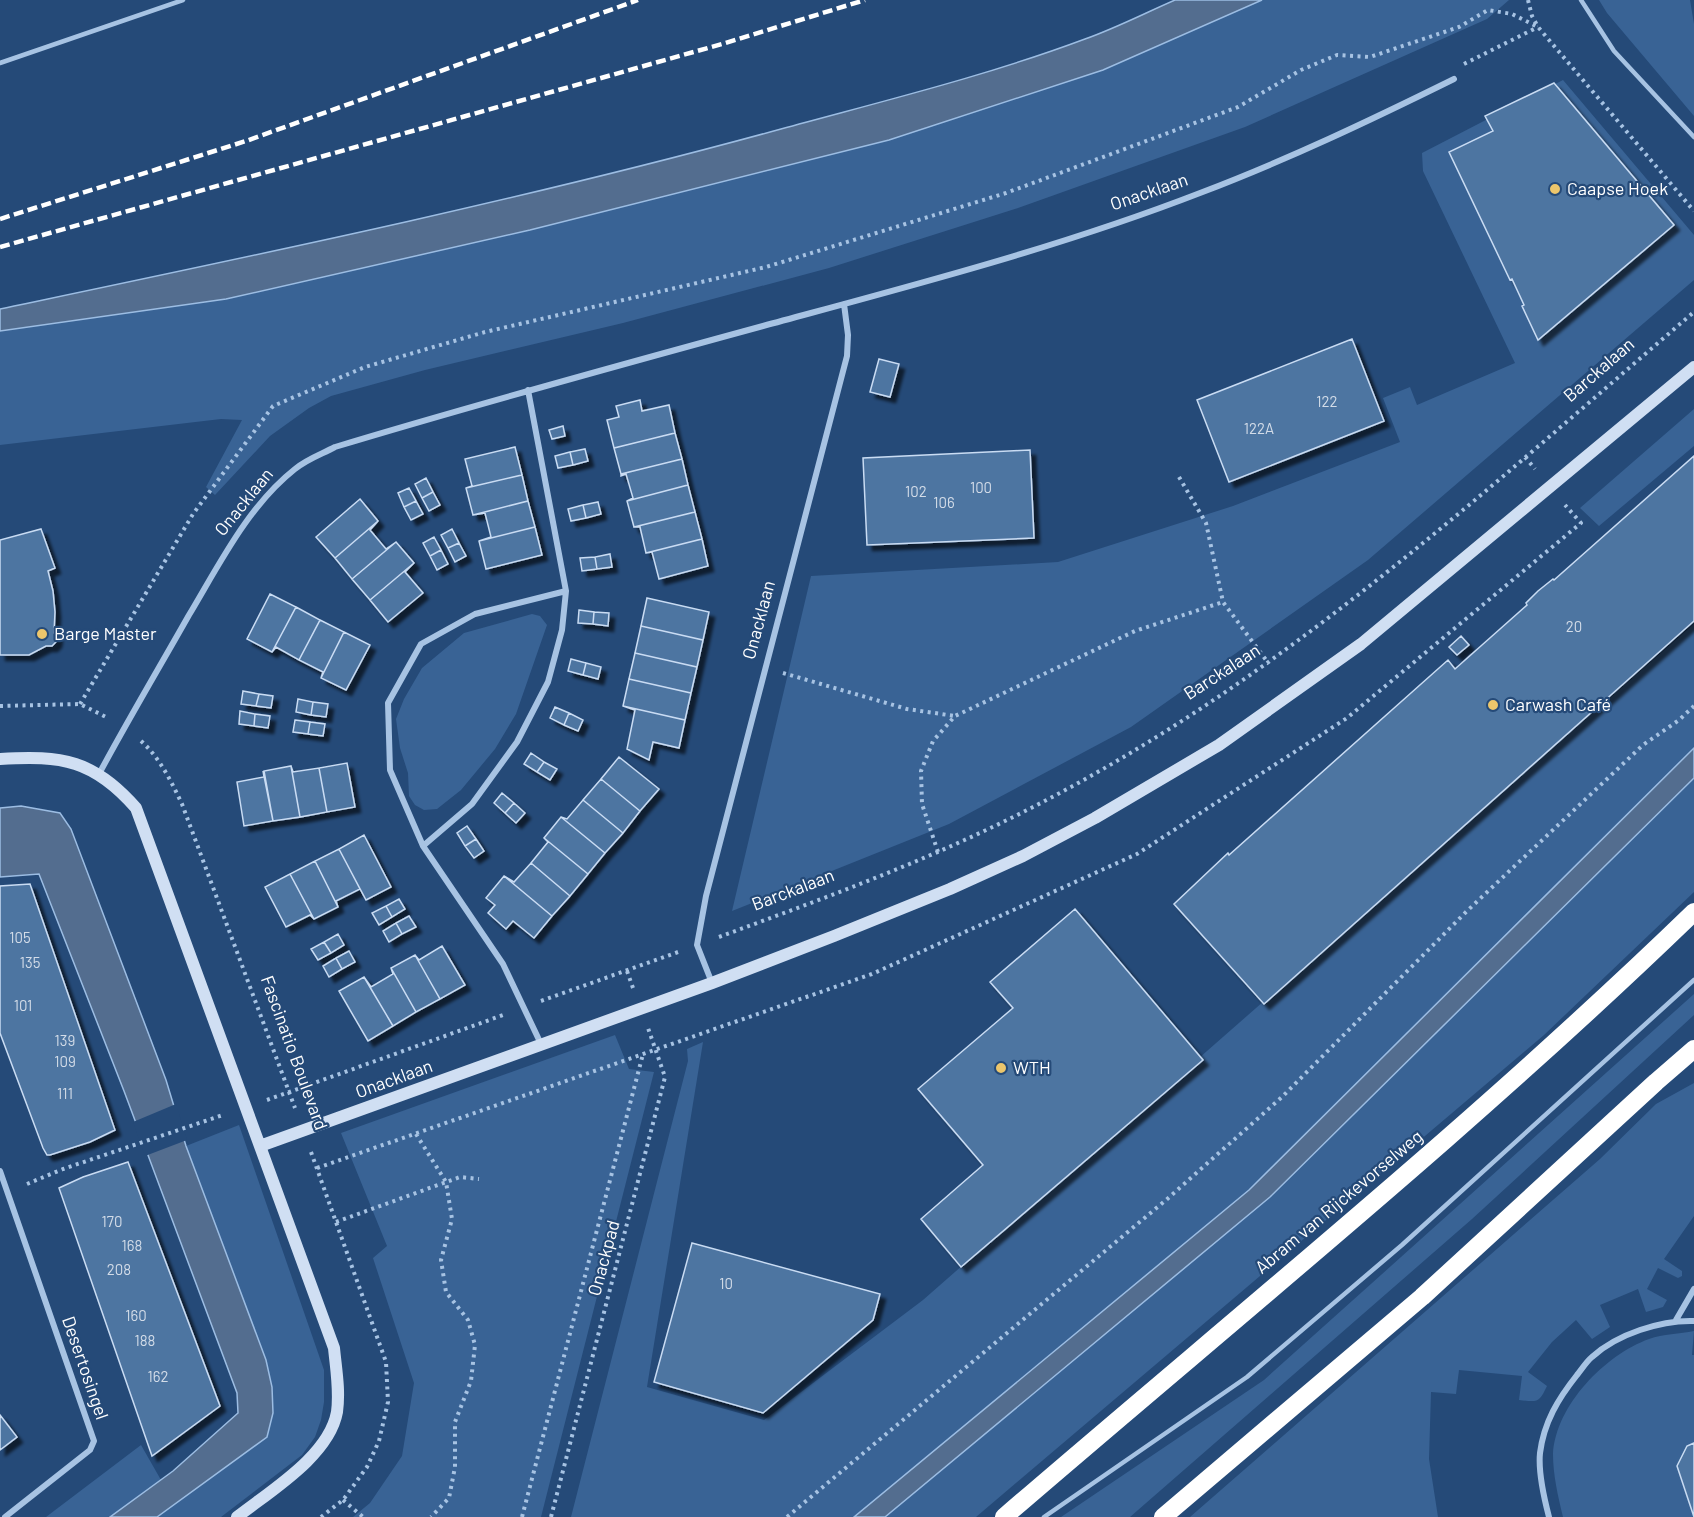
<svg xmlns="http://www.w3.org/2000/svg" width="1694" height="1517" viewBox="0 0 1694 1517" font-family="Barlow,sans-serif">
	<defs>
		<filter id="shadow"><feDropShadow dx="5.5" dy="5.5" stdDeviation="1.5" flood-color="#0009"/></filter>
	</defs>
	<rect width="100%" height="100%" fill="#254a78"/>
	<path fill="#396395" d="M1262 0H1509L1487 19 1245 127 1018 208 829 268 623 323 425 370 331 396 309 408 270 436 215 495 206 487 242 420 221 419 0 445V331L226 299 530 230 889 140 1103 70Z
		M1599 0H1690L1694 24V116L1607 13Z
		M1563 80 1694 235V280L1368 560 1131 727 949 824 732 911 811 576 1058 562 1233 506 1400 442 1383 398 1410 387 1417 405 1515 363 1423 171 1422 153Z
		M1694 409V446L1599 526 1580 508Z
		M532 614 540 616 547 625 516 714 495 749 461 790 437 809 424 810 415 805 409 796 408 773 400 748 396 719 404 699 422 668 464 633Z
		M1694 624V892L1544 1035 976 1517H571L688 1061 687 1049 703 1042 647 1387 764 1420 923 1300Z
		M1694 994V1015L1472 1219 1130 1517H1061L1264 1380Z
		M615 1035 629 1069 654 1072 541 1517H353L370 1503 402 1456 414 1383 373 1258 387 1246 341 1133Z
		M1694 1083V1216L1664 1259 1682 1271V1276L1678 1278 1658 1268 1647 1289 1667 1300 1663 1307 1646 1312 1638 1289 1600 1305 1610 1327 1592 1339 1576 1320 1552 1342 1528 1372 1547 1386C1539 1403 1538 1402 1519 1400L1522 1376 1459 1370 1456 1394 1431 1392 1429 1459 1438 1517H1190L1600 1159 1656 1104Z
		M239 1125 324 1370V1402L321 1420 315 1437 302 1455 221 1517H157L267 1437 272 1387 266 1360 186 1146Z
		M1694 1331 1692 1355H1694V1443L1687 1446 1677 1466 1694 1517H1563C1558 1496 1553 1475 1553 1454 1556 1405 1605 1355 1649 1339 1663 1334 1680 1334 1694 1331Z
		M141 1445 161 1480 110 1517H46Z"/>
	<path fill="#536d8f" stroke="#9cbde3" stroke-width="1.5" d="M1175 0H1262L1103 70 889 140 530 230 226 299 0 331V309C262 254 523 200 781 129 883 101 986 76 1085 39 1116 28 1145 13 1175 0Z
		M1694 748V778L1270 1197 885 1517H854L1249 1190Z
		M21 806 60 813 71 829 166 1080 186 1146 266 1360 272 1387 273 1413 267 1437 157 1517H110L173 1471 238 1413 237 1393 124 1091 39 874 0 877V808Z"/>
	<path fill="#254a78" d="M176 1104 187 1140 145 1156 133 1122Z"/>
	<path fill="#4e74a1" stroke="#c9dcf3" stroke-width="1.5" filter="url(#shadow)" d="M1554 83 1674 225 1538 340 1522 306 1524 305 1512 279 1510 280 1449 152 1493 131 1485 116Z
		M1352 339 1384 421 1229 482 1197 400Z
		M879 359 899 364 890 397 870 392Z
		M640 400 642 411 669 405 675 433 614 448 607 420 619 417 616 406Z
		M563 426 565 436 552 439 549 430Z
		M675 433 682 459 621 474 614 448Z
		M515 447 522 475 466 488 472 486 465 459Z
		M585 449 588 461 573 465 570 452Z
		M1030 450 1034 538 867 545 863 458Z
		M570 452 573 465 558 468 555 456Z
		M1694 456V621L1264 1004 1174 904 1228 853 1229 855 1448 660 1455 669 1527 605 1526 603 1538 591 1553 579 1554 580Z
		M682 459 688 485 627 501 633 498 626 474 621 476V474Z
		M522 475 528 501 473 515 466 488Z
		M426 478 433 492 422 498 415 484Z
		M688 485 695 512 634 527 627 501Z
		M409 488 416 501 404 507 398 493Z
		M433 492 440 505 429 511 422 498Z
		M360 499 378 521 335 558 316 537Z
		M416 501 423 514 411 520 404 507Z
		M528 501 535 527 479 541 491 537 485 513 473 515Z
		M598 502 601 514 586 518 583 505Z
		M583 505 586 518 571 521 568 509Z
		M695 512 702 539 646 553 640 527H634Z
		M378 521 370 530 386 549 396 542 352 579 335 558Z
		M535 527 542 555 486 569 479 541Z
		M41 529 55 568 48 571 53 591 55 612 54 633 57 636 56 642 52 646H46L29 655H0V540Z
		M452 529 459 543 448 548 441 535Z
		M434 537 441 550 430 556 423 543Z
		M702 539 708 566 659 579 652 552 646 553Z
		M396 542 414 563 370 600 352 579Z
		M459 543 466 556 455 562 448 548Z
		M441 550 448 564 437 570 430 556Z
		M610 554 612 567 597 569 595 557Z
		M595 557 597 569 582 571 580 558Z
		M414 563 405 572 423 593 388 622 370 600Z
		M270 594 296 607 272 652 247 639Z
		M647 598 709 612 703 640 641 626Z
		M296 607 320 620 299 660 276 647 272 652Z
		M579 610 594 612 593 624 578 623Z
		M594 612 609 613 608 626 593 624Z
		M320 620 344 632 321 678 323 672 299 660Z
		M641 626 703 640 697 667 635 653Z
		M344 632 370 645 346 690 321 678Z
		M1461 636 1469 645 1457 655 1449 647Z
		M635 653 697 667 691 693 629 679Z
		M571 659 586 663 583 675 568 671Z
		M586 663 601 667 598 679 583 675Z
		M629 679 691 693 685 720 623 706Z
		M243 691 259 694 256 706 241 704Z
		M259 694 273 696 271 708 256 706Z
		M298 699 313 702 311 715 296 712Z
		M313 702 328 704 326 717 311 715Z
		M623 706 685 720 679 748 653 742 649 760 627 749 635 710Z
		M555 707 569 713 564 725 550 718Z
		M240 711 255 714 254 726 239 724Z
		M569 713 583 720 578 731 564 725Z
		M255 714 270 716 268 728 254 726Z
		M295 720 310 722 308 734 293 732Z
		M310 722 325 724 323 736 308 734Z
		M531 753 544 762 537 772 524 764Z
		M619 757 659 789 640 811 601 779Z
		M544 762 557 769 550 780 537 772Z
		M347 763 355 807 327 812 319 768Z
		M291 766 300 817 273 821 264 771Z
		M291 766 293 772 319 768 327 812 300 817Z
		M263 771 273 821 244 826 237 782 264 777Z
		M601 779 640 811 623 833 583 800Z
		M502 793 514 803 505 813 494 803Z
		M583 800 623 833 605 853 561 817 567 819Z
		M514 803 525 813 516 823 505 813Z
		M561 817 605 853 588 874 544 838Z
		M467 826 476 839 465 846 457 833Z
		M364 835 391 887 366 900 339 849Z
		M544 838 588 874 570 896 531 863 548 842Z
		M476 839 484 851 474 858 465 846Z
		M339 849 360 889 336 901 338 907 315 861Z
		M315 861 338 907 314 919 290 874Z
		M531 863 570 896 552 916 504 876 514 882Z
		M290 874 314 919 310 915 286 927 265 887Z
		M504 876 552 916 534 938 513 921 506 929 488 913 495 905 486 898Z
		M30 884 115 1130 90 1142 50 1155H47L43 1148 0 1033V886Z
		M399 899 405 909 392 917 386 906Z
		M386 906 392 917 379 925 372 913Z
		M1075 909 1203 1060 961 1267 921 1219 983 1165 918 1089 1013 1008 990 982Z
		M409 916 416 927 402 934 396 923Z
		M396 923 402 934 389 942 383 931Z
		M338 934 344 945 331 953 324 942Z
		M324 942 331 953 318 960 311 949Z
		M442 946 465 985 440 999 415 955 419 960Z
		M349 951 355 962 342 969 336 958Z
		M415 955 440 999 416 1012 391 968Z
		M336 958 342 969 329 977 323 966Z
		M391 968 416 1012 393 1026 364 977 371 987 393 974Z
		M364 977 393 1026 368 1041 339 991Z
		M128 1162 220 1406 152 1456 59 1188 83 1177Z
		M692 1243 880 1294 873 1320 763 1413 654 1382Z
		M0 1415 17 1437 0 1450Z
		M1694 1443V1517L1677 1466 1687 1446Z"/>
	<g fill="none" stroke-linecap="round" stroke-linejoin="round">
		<path stroke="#a7c3e3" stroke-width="4" stroke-dasharray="3 4.5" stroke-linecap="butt" d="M1528 0 1532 16 1538 27 1694 211
			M1464 64 1538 27
			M1525 457 1535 469
			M1179 477 1206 523 1223 602 1269 664
			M783 673 907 709 955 716
			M80 704 193 514 273 406 365 367 485 332 766 267 1006 193 1238 107 1301 70 1337 55 1370 57 1459 27 1488 10 1512 14 1538 27
			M0 706 80 704 108 718
			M141 741C160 758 171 781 182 804L295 1108
			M938 852 922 804 921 771 933 741 955 716 1135 631 1223 602
			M719 937C825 898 932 859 1033 807 1280 681 1485 491 1694 312
			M627 971 633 988
			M541 1001 678 952
			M267 1100 506 1014
			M416 1134 446 1182 452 1219 441 1260 446 1292 468 1320 475 1345 471 1381 455 1422V1467L449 1498 431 1517
			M311 1152 386 1362 388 1402 379 1441 367 1467 343 1500 321 1517
			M317 1168 872 974 1137 854 1347 718 1581 523 1565 505
			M27 1184 63 1169 223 1115
			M336 1222 460 1177 479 1179
			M343 1500 363 1517
			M522 1517 643 1054
			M551 1517 665 1077 648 1028
			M787 1517 1166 1200 1282 1097 1467 911 1643 745 1679 720 1694 706"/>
		<path stroke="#a7c3e3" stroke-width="4.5" d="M1581 0 1614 51 1694 137
			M0 63 183 0
			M1044 1517 1247 1377 1402 1245 1694 980"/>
		<path stroke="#a7c3e3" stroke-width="6" d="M528 390 566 591 475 614 421 644 388 703 390 770 423 846 503 964 541 1044
			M99 774C128 720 159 668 189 615 219 565 248 506 295 469 307 459 322 454 335 447 477 404 620 365 763 326 910 286 1058 248 1200 193 1287 160 1371 120 1454 79
			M423 846 472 804 517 742 548 682 562 630 566 591
			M712 983 697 945 706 896 847 356 848 335 844 304
			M0 1171 94 1441 90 1450 5 1517
			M1676 1320 1694 1289
			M1549 1517C1544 1498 1538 1473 1540 1453 1544 1422 1558 1399 1577 1375 1582 1369 1586 1362 1592 1357 1617 1334 1661 1320 1694 1321"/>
		<path stroke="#d0dff3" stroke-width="12" d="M0 759C62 755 94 760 136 808L334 1348C336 1369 340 1390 337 1412 329 1456 270 1491 237 1517
			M260 1146 712 983 834 936 950 889 1023 856 1095 818 1219 745 1361 644 1694 367"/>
		<path stroke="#fff" stroke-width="18" d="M1004 1517C1236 1317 1474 1125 1694 912
			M1163 1517 1422 1297 1656 1082 1694 1049"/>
		<path stroke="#fff" stroke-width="4.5" stroke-dasharray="10 4.5" stroke-linecap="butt" d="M0 219 246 141 638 0
			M0 247 722 44 865 0"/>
	</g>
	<g fill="#ecc66c" stroke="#254a78" stroke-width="2">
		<circle cx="1555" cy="189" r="6"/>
		<circle cx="42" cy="634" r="6"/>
		<circle cx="1493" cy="705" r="6"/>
		<circle cx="1001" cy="1068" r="6"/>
	</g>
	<g text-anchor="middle" stroke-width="4.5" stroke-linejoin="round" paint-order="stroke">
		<g font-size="15" fill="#d3dce8">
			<text x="1327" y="407">122</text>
			<text x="1259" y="434">122A</text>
			<text x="981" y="493">100</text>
			<text x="916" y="497">102</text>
			<text x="944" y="508">106</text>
			<text x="1574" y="632">20</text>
			<text x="20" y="943">105</text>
			<text x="30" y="968">135</text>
			<text x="23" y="1011">101</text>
			<text x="65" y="1046">139</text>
			<text x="65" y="1067">109</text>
			<text x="65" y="1099">111</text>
			<text x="112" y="1227">170</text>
			<text x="132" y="1251">168</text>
			<text x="119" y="1275">208</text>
			<text x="726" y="1289">10</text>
			<text x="136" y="1321">160</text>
			<text x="145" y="1346">188</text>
			<text x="158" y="1382">162</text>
		</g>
		<g font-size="18" fill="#fff" stroke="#254a78" text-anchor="start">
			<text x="1567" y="195">Caapse Hoek</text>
			<text x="54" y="640">Barge Master</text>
			<text x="1505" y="711">Carwash Café</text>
			<text x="1013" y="1074">WTH</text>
		</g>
		<g font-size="18" fill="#fff" stroke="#254a78">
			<text transform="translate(1149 192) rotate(-19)" y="6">Onacklaan</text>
			<text transform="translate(1599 370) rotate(-41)" y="6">Barckalaan</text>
			<text transform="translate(244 502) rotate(-51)" y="6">Onacklaan</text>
			<text transform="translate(759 620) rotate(-75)" y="6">Onacklaan</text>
			<text transform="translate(1222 672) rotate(-33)" y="6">Barckalaan</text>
			<text transform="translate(793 890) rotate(-21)" y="6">Barckalaan</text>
			<text transform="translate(294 1053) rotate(70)" y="6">Fascinatio Boulevard</text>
			<text transform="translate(394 1079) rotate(-20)" y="6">Onacklaan</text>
			<text transform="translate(1339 1202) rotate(-40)" y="6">Abram van Rijckevorselweg</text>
			<text transform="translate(604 1258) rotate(-75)" y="6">Onackpad</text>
			<text transform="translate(85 1368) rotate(71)" y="6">Desertosingel</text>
		</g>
	</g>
</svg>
